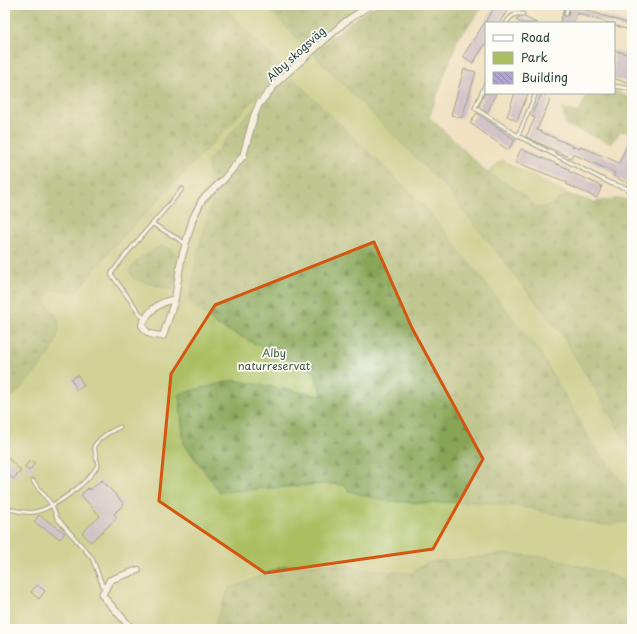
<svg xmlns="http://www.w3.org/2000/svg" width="637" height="634" viewBox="0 0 637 634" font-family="'Playpen Sans',sans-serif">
	<defs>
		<pattern id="forest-firs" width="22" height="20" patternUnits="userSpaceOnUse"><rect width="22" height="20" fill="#88a557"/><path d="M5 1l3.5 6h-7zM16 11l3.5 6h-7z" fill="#6f8849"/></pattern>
		<pattern id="building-back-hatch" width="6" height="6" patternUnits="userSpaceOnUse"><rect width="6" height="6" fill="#b0a4d5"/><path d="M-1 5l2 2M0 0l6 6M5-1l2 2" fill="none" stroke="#8f87ae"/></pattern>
	</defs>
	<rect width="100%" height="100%" fill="#fdfcf7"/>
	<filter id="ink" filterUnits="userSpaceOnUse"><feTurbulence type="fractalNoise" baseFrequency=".025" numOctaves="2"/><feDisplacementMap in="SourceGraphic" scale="8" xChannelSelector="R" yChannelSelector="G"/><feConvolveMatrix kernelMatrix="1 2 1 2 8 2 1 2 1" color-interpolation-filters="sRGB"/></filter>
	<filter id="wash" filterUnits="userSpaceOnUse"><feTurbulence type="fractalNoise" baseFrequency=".012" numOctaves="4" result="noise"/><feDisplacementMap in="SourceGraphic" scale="16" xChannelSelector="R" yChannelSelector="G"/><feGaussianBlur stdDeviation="0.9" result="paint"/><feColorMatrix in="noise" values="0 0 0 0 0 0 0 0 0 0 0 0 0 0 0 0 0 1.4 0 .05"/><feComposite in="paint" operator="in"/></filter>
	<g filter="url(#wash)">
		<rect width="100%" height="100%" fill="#f1e1c2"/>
		<path fill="#abbe61" stroke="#657e4a" d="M5 5H326L334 50 632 297V629H5Z
			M501 160 568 194 547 207 537 208 523 194 488 173Z"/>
		<path fill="url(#forest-firs)" stroke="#547146" d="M5 5H221L283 69 111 249 76 292 52 289 44 300C49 307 55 313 58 321 65 347 22 387 5 404Z
			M264 5H363L345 17 308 49Z
			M377 5H484L457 41 429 117 488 173 523 194 537 208 547 207 568 194 593 202 621 198 632 202V451L563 336 446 188 314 55C334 37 353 17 377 5Z
			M295 80 426 208 540 353 594 447 632 494V521L602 525 524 507 485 502 418 503 381 500 349 491 345 485 324 484 220 492 184 444 179 394 234 380 322 396 315 372 216 325 189 300 199 247 212 203 208 161 244 118 282 83Z
			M614 91 632 99V133L621 131 611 143 566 125 562 108 579 113 587 93H614Z
			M160 246C186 249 176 271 172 290L134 279 129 270 139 259Z
			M507 554 546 557 605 573 632 584V629H213L229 589 284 566 336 564 367 570 411 573 426 563Z"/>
		<g id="blocks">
			<path fill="url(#building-back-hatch)" d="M496 5 507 11 499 23H486V43L473 63 463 56Z
				M571 5 632 25V31L614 25V23H608L577 13 573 23H560L564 9V16H568Z
				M518 17H524L537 23H523L516 20Z
				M614 50 632 56V83L614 79Z
				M464 69 476 72 462 118 451 115Z
				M485 93H496L487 113 479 106Z
				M515 93H528L517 121 507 116Z
				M542 93H553L537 130 579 149 580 146 619 163 632 134V162L625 182 613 176 615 173 573 154 571 158 526 137 535 118 531 116Z
				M477 113 515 140 508 150 470 123Z
				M521 149 569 169 568 171 602 186 597 198 566 184 567 182 515 162Z
				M78 375 84 386 77 390 71 379Z
				M5 455 21 471 13 479 5 472Z
				M31 460 35 463 29 471 24 467Z
				M102 480 124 504 114 514 117 518 91 542 82 533 100 516 81 495 88 488 90 490Z
				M39 515 65 533 60 539 34 522Z
				M37 585 45 591 39 599 31 592Z"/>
		</g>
	</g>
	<g filter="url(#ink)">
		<use href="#blocks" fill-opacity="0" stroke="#3e5649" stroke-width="1"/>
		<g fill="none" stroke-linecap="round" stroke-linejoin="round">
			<g stroke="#3e5649" stroke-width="5">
				<path id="service" d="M566 14 568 5
					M506 23C511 16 515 13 523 14
					M486 83 475 108 518 136 536 93
					M614 86 632 89
					M518 136 610 183 632 190
					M627 190 632 178
					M153 224 185 243
					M144 319 111 274C132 244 159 218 182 189
					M33 481 52 505 57 518 92 558 104 589
					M5 508C14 510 27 514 35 512 56 507 88 483 98 465L94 446C101 436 109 432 120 427"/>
			</g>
			<g stroke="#3e5649" stroke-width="8">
				<path id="minor" d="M175 299C159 302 148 311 142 325 147 335 152 335 163 336L175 299 181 260 193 218 202 200 224 179 243 156 254 116 259 104 278 81 345 22 370 5
					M132 629 102 595 110 580 138 570"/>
			</g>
			<g stroke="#3e5649" stroke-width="9">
				<path id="tertiary" d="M626 5 632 7"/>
			</g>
			<use href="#service" stroke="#fff" stroke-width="3"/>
			<use href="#minor" stroke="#fff" stroke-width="6"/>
			<use href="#tertiary" stroke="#fff" stroke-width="7"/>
		</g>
	</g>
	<path d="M0 0H637V634H0ZM374 242 412 328 483 459 433 549 265 573 159 501 171 374 215 305Z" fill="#f1e1c2" fill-opacity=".55" fill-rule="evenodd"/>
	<path fill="none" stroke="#d45610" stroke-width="3" stroke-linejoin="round" d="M374 242 412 328 483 459 433 549 265 573 159 501 171 374 215 305Z"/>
	<g text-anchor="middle" stroke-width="3.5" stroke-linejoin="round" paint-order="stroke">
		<g font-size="11" fill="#1f3d34" stroke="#fdfcf7">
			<text transform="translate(296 54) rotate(-42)" y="4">Alby skogsväg</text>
		</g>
		<g font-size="11" fill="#425d3f" stroke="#fdfcf7">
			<text x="274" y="357">Alby<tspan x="274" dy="13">naturreservat</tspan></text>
		</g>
	</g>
	<rect width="637" height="634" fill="none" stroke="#fdfcf7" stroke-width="20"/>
	<rect x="485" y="22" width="130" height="72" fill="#fdfcf7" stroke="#a4b0a9"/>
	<rect x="493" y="35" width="20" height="6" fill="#ffffff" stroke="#a4b0a9"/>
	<text x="521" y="42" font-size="12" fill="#1f3d34">Road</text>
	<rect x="493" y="52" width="20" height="12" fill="#abbe61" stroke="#a4b0a9"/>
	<text x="521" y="62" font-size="12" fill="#1f3d34">Park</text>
	<rect x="493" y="72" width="20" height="12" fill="url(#building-back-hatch)" stroke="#a4b0a9"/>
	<text x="521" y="82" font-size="12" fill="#1f3d34">Building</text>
</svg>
